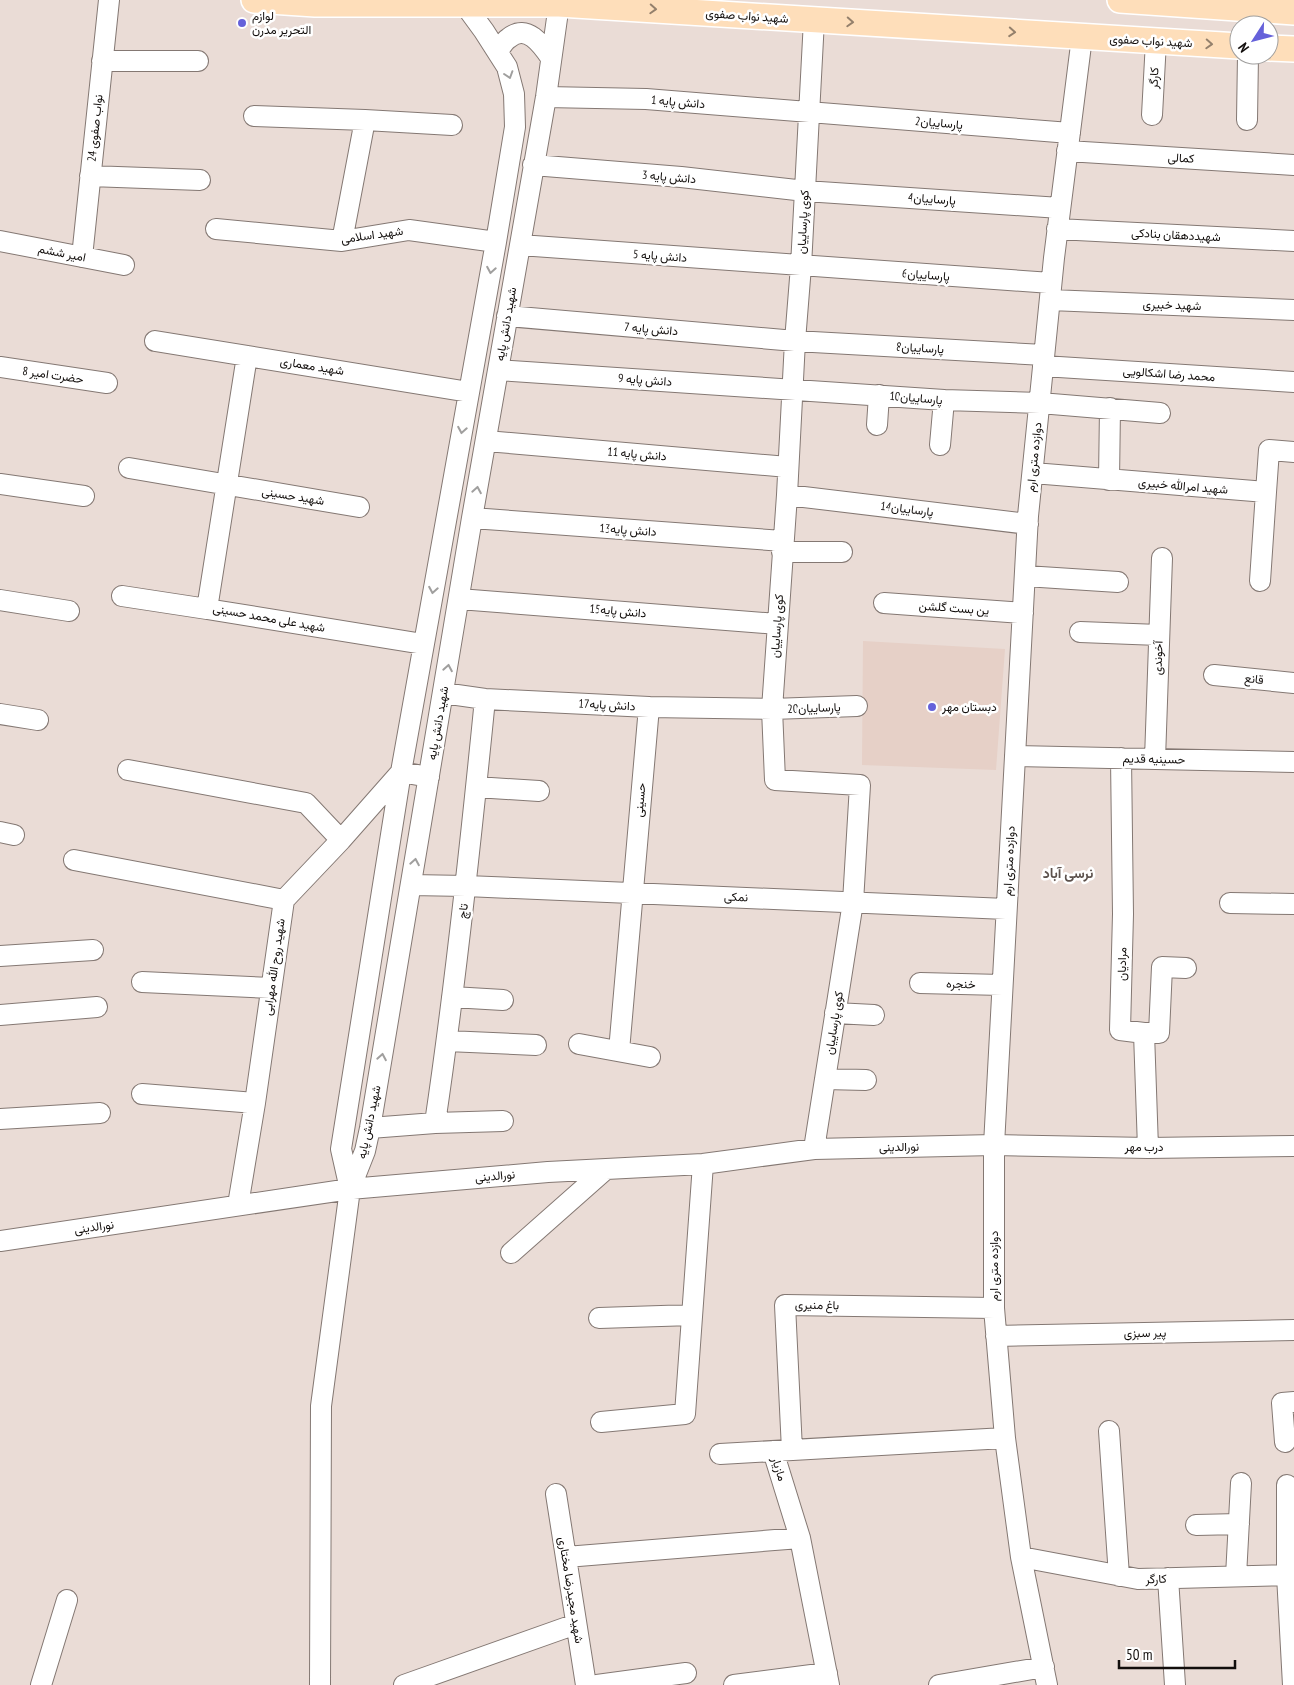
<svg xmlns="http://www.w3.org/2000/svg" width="1294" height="1685" viewBox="0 0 1294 1685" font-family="'PT Sans Narrow',Vazirmatn,sans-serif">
	<rect width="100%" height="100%" fill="#eadcd6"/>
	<path fill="#e6d0c7" d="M863 641 1005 649 996 770 862 765Z"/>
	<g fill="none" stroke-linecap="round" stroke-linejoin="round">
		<g stroke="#847873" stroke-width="22">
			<path id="minor" d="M498 51C501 47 504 41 509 38 527 23 542 45 551 58
				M102 61H198
				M546 97 646 99 1070 133
				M1152 115 1156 41
				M254 116 365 120 452 125
				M1247 120 1248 55
				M1067 151 1294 165
				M533 165 681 177 805 191 1060 208
				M90 176 200 180
				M216 229 342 241 409 230 496 242
				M1057 229 1294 241
				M0 241 124 265
				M342 241 365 120
				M520 245 1051 283
				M82 257 109 0
				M1050 300 1294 310
				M507 316 795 341 1044 355
				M155 341 469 392
				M247 356 207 609 423 644
				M1043 366 1294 382
				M0 367 107 383
				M498 370 944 400 1040 403 1160 413
				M877 425 879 395
				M486 441 788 467
				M940 445 944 400
				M129 468 359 507
				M1033 473 1266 492 1269 450 1294 452
				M1109 480 1110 408
				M0 484 84 496
				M787 495 1028 524
				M472 518 783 541
				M782 552H842
				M1025 576 1118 582
				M1260 581 1266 492
				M122 596 207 609
				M459 599 777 624
				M0 600 69 611
				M884 603 1023 613
				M1080 632 1159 635
				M1214 675 1294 683
				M443 693 485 699 649 707 772 709 857 706
				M0 714 38 720
				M1015 756 1294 762
				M1121 758 1123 914 1120 1030 1144 1033 1148 1148
				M1155 759 1162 558
				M128 770 306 803 341 840
				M476 787 539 791
				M0 832 14 835
				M74 860 284 900
				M411 885 466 886 1006 909
				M1230 903 1294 904
				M0 956 93 950
				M142 982 271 988
				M920 983 1002 985
				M452 997 503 1000
				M835 1013 874 1015
				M0 1015 97 1007
				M1144 1033H1159L1162 967 1186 968
				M447 1041 536 1045
				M579 1044 650 1057
				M619 1051 649 707
				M825 1079 866 1080
				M142 1094 255 1103
				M0 1119 100 1113
				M435 1123C456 982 471 840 485 699
				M370 1128 435 1123 503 1121
				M814 1149 853 902 860 785 775 780 772 709 787 495 795 341 801 266 814 20
				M350 1189 341 1149 401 772 496 242 515 127 514 94 507 67 484 31 465 5
				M238 1205 255 1103 284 900 341 840 401 772 429 777
				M0 1241 350 1189 548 1172 703 1164 814 1149 994 1145 1148 1148 1294 1146
				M511 1253 606 1169
				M599 1318 692 1315
				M996 1336 1294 1330
				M601 1422 685 1414 703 1164
				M1109 1431 1119 1576
				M1285 1442 1282 1403 1294 1402
				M792 1450 785 1305 994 1308
				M773 1451 800 1538 829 1685
				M720 1454 1005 1438
				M1287 1485V1575L1293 1685
				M556 1494 586 1685
				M1196 1525 1239 1524
				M566 1557 800 1538
				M1021 1557 1138 1579 1294 1575
				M1236 1576 1241 1483
				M1168 1578 1175 1685
				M41 1685 67 1600
				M320 1685 321 1406 350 1189 365 1151 370 1128 472 518 546 97 559 4
				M404 1685 576 1624
				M597 1685 686 1673
				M734 1685 827 1673
				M939 1685 1044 1667
				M1047 1685 1021 1557 1005 1438 994 1308V1145L1028 516 1054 258 1082 37"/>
		</g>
		<g stroke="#fff" stroke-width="28">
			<path id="major" d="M254 0 315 4H559L1239 46
				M1120 0 1294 12
				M1269 48 1294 49"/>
		</g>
		<use href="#minor" stroke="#fff" stroke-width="20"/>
		<use href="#major" stroke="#fedeba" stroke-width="25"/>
	</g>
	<defs><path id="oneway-chevron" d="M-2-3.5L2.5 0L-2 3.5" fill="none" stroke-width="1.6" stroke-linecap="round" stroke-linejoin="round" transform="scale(1.25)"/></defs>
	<g stroke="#94806c">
		<use href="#oneway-chevron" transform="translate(653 9) rotate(3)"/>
		<use href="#oneway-chevron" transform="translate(850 22) rotate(3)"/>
		<use href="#oneway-chevron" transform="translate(1012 32) rotate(4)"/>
		<use href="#oneway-chevron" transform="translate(1209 44) rotate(3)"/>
	</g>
	<g stroke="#a09f9e">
		<use href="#oneway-chevron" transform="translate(509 75) rotate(72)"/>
		<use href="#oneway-chevron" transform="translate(491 270) rotate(100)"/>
		<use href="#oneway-chevron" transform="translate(462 430) rotate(100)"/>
		<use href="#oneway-chevron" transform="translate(477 490) rotate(-80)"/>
		<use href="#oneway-chevron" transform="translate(433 590) rotate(100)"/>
		<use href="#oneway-chevron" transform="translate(448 668) rotate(-80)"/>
		<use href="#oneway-chevron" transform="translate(415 862) rotate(-80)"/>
		<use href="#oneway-chevron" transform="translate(382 1057) rotate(-80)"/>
	</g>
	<g fill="#6561da" stroke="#fff" stroke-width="2">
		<circle cx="242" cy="23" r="5"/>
		<circle cx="932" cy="707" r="5"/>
	</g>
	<g text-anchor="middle" stroke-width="5" stroke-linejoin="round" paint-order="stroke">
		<g font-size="12" fill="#120e0c" stroke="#fff" text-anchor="start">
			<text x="252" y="20">لوازم<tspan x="252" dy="14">التحریر مدرن</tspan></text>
			<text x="942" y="711">دبستان مهر</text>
		</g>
		<g font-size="12" fill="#120e0c" stroke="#fff">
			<text transform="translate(747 16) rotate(4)" y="4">شهید نواب صفوی</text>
			<text transform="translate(1151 41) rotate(3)" y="4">شهید نواب صفوی</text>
			<text transform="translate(1154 78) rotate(-87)" y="4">کارگر</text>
			<text transform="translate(678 102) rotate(5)" y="4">دانش پایه 1</text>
			<text transform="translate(939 123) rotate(5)" y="4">پارساییان2</text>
			<text transform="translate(95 128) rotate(-84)" y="4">نواب صفوی 24</text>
			<text transform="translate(1181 158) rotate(3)" y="4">کمالی</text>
			<text transform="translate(669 177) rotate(5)" y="4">دانش پایه 3</text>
			<text transform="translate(932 199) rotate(4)" y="4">پارساییان4</text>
			<text transform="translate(803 222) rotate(-87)" y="4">کوی پارساییان</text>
			<text transform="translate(372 235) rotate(-8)" y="4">شهید اسلامی</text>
			<text transform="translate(1176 235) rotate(3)" y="4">شهیددهقان بنادکی</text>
			<text transform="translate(62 253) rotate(11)" y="4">امیر ششم</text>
			<text transform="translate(660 256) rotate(4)" y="4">دانش پایه 5</text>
			<text transform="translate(926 275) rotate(4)" y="4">پارساییان6</text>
			<text transform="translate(1172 305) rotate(2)" y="4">شهید خبیری</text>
			<text transform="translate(506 324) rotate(-80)" y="4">شهید دانش پایه</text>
			<text transform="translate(651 329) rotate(5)" y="4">دانش پایه 7</text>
			<text transform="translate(920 348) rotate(3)" y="4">پارساییان8</text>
			<text transform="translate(312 366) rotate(9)" y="4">شهید معماری</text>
			<text transform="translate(1169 374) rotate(4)" y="4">محمد رضا اشکالویی</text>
			<text transform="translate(53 375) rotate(8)" y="4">حضرت امیر 8</text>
			<text transform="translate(645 380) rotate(4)" y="4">دانش پایه 9</text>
			<text transform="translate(916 398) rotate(5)" y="4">پارساییان10</text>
			<text transform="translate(637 454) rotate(5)" y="4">دانش پایه 11</text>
			<text transform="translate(1034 457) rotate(-84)" y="4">دوازده متری ارم</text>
			<text transform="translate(1183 486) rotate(5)" y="4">شهید امرالله خبیری</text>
			<text transform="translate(293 496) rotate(9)" y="4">شهید حسینی</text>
			<text transform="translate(907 509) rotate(7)" y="4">پارساییان14</text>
			<text transform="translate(628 530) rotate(4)" y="4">دانش پایه13</text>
			<text transform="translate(954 608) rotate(4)" y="4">ین بست گلشن</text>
			<text transform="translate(618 611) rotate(5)" y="4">دانش پایه15</text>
			<text transform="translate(269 618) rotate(10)" y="4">شهید علی محمد حسینی</text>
			<text transform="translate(777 626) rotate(-86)" y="4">کوی پارساییان</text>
			<text transform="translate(1158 658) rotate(-88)" y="4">آخوندی</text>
			<text transform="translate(1254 679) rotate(6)" y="4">قانع</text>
			<text transform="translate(607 705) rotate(3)" y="4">دانش پایه17</text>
			<text transform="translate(814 708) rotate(-2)" y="4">پارساییان20</text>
			<text transform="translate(438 723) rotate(-80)" y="4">شهید دانش پایه</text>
			<text transform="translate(1154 759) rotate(1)" y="4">حسینیه قدیم</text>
			<text transform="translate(640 800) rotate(-85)" y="4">حسینی</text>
			<text transform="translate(1009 861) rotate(-87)" y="4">دوازده متری ارم</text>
			<text transform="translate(736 897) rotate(2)" y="4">نمکی</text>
			<text transform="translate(463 911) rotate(-83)" y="4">تاچ</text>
			<text transform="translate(1122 964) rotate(-89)" y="4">مرادیان</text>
			<text transform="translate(274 967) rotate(-82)" y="4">شهید روح الله مهرابی</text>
			<text transform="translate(961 984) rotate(2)" y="4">خنجره</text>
			<text transform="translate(834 1023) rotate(-81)" y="4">کوی پارساییان</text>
			<text transform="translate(369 1122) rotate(-78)" y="4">شهید دانش پایه</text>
			<text transform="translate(899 1147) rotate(-1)" y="4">نورالدینی</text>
			<text x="1144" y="1151">درب مهر</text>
			<text transform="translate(495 1176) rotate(-5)" y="4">نورالدینی</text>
			<text transform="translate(94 1227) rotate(-8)" y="4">نورالدینی</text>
			<text transform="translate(994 1266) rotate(-90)" y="4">دوازده متری ارم</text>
			<text transform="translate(817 1305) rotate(1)" y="4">باغ منیری</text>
			<text transform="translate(1145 1333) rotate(-1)" y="4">پیر سبزی</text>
			<text transform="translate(779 1469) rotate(73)" y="4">مازیار</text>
			<text transform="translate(1156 1579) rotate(-2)" y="4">کارگر</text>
			<text transform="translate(571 1590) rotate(81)" y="4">شهید مجیدرضا مختاری</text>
		</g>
		<g font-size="14" font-weight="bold" fill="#5c514c" stroke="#fff">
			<text x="1068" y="878">نرسی آباد</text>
		</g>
	</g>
	<g transform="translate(1254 40) rotate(234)"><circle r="24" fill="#ffffff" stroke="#a09f9e"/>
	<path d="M0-4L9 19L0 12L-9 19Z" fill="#6561da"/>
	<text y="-8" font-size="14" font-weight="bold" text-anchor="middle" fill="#120e0c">N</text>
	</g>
	<path d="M1119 1660v8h116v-8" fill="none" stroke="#120e0c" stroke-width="2.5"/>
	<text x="1126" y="1660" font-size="15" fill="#120e0c" stroke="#ffffff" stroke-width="4" paint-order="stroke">50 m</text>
</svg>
